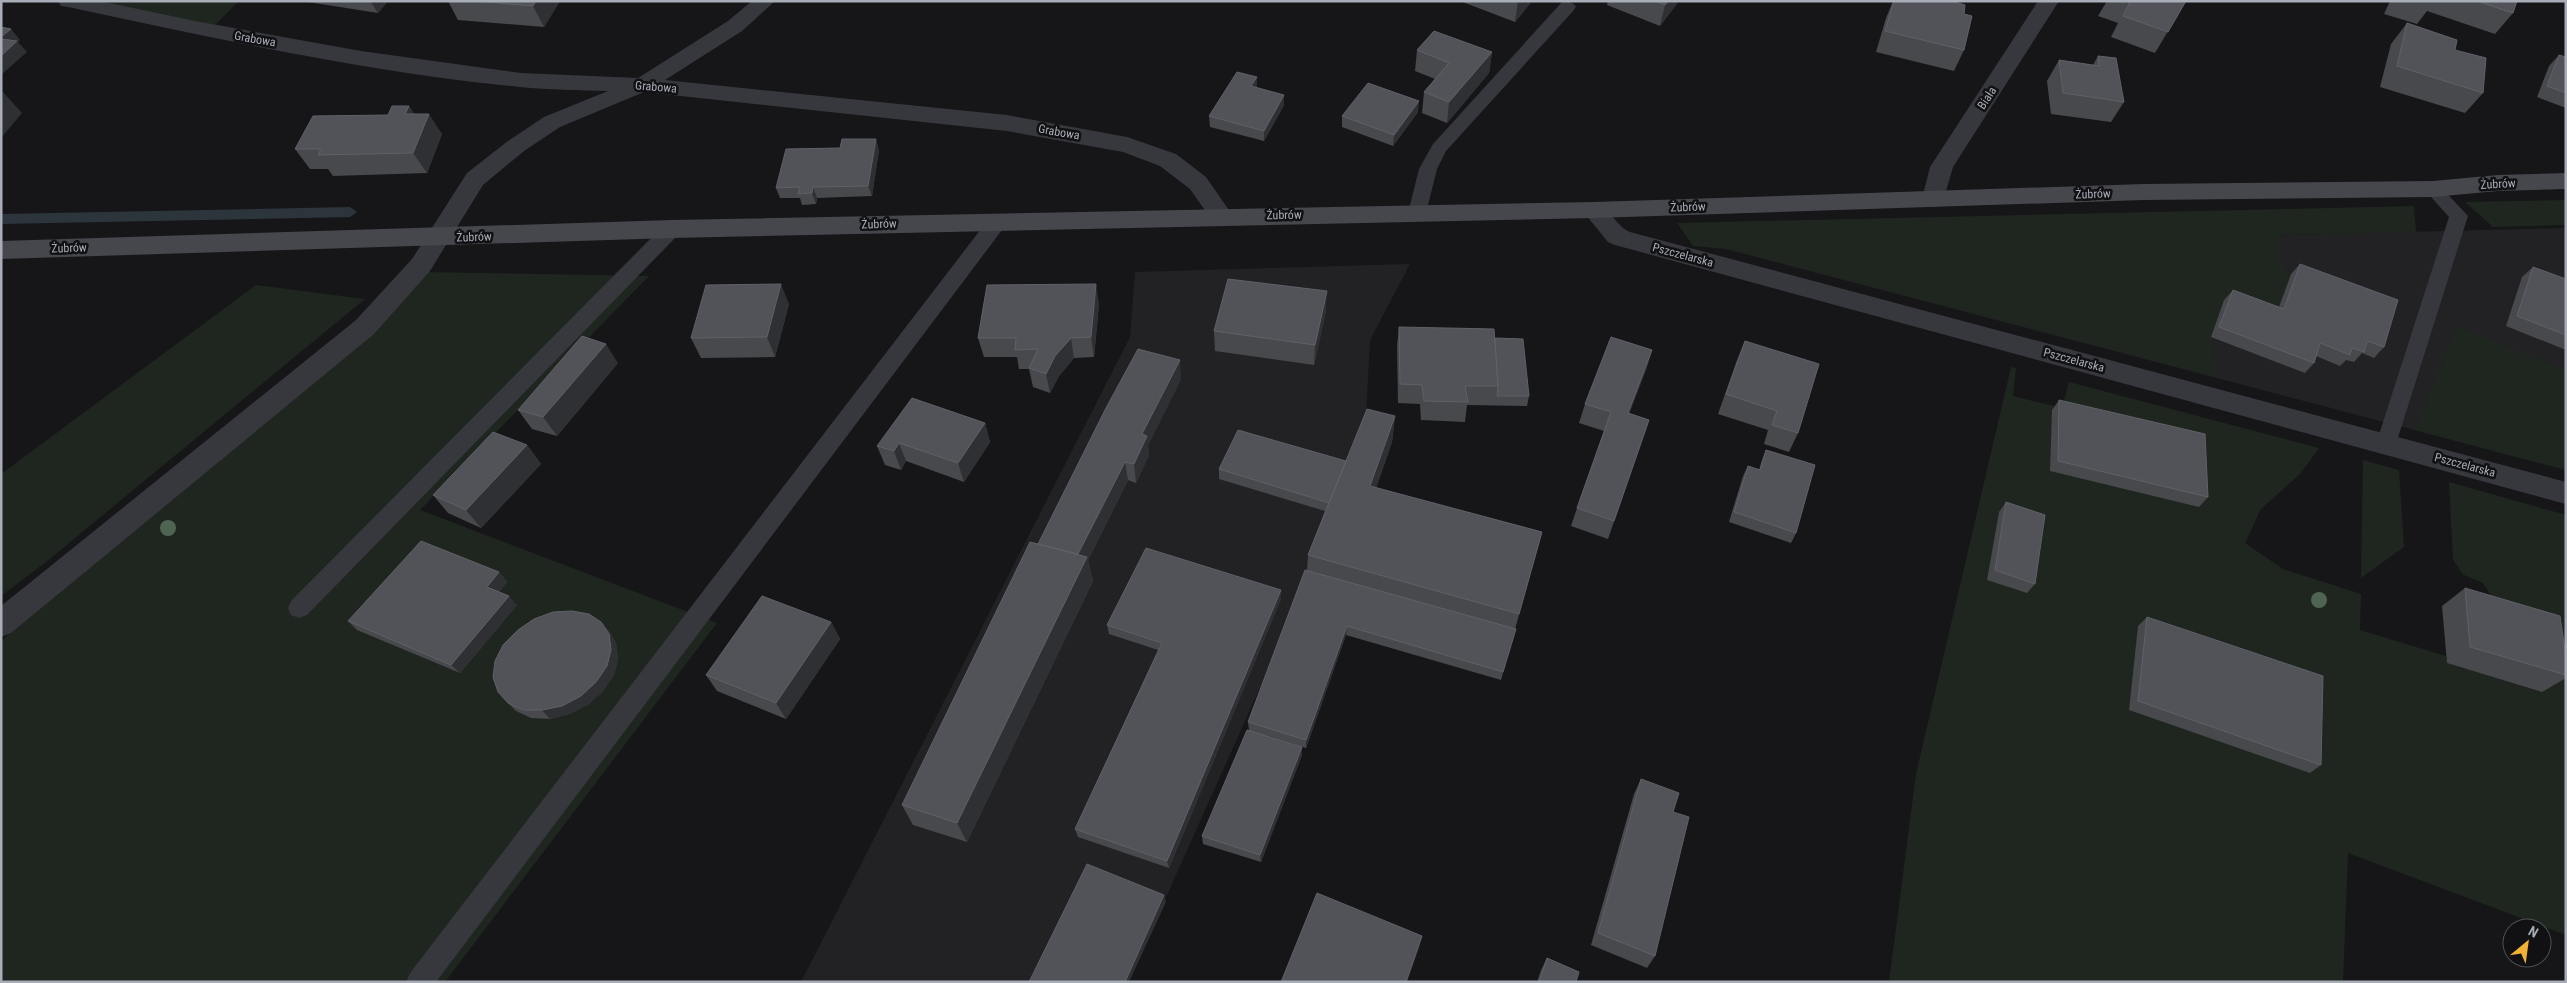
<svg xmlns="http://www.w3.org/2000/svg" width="2567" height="983" viewBox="0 0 2567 983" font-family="'Roboto Condensed',sans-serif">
	<rect width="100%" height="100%" fill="#161618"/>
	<path fill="#222225" d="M2566 228V470L1726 249Z
		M1410 264 1370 340 1365 435 1289 623 1128 982H801L1130 337 1135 272Z"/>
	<path fill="#1e261f" d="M99 1H239L213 27Z
		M2566 200V225L2493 227 2465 202Z
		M2414 206 2416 232 2281 235 2278 260 2291 274 2275 319 2224 300 2211 337 2216 377 1727 249 1693 246 1677 223Z
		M425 272 649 276 420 510 717 623 445 982H1V641L375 328Z
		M256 285 365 299 46 562 1 596V474Z
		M2457 326 2566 371V470L2415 430Z
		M2011 367 2016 368 2013 396 2062 408 2069 382 2319 448 2300 474 2261 509 2245 543 2283 569 2361 594 2360 630 2446 656 2447 663 2542 692 2492 620 2491 596 2483 583 2462 574 2453 559 2449 482 2566 515V935L2348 853 2343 982H1889L1916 774Z
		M2363 460 2399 470 2404 547 2361 578Z"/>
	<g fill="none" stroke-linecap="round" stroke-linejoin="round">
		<path fill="#2c353c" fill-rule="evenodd" d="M350 207 357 212 350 217 1 224V214Z"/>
		<path fill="#37383d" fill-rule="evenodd" d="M1569 1 1576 6 1574 10 1446 151 1437 169 1426 213 1423 218 1417 219 1411 218 1408 213 1419 169 1433 144 1562 2Z
			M2433 183 2439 185 2468 216 2396 444 2393 450 2386 452 2379 450 2376 444 2449 217 2424 189 2427 185Z
			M998 214 1005 216 1007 221 1005 226 436 982H406L410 973 991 216Z
			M672 222 679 224 681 229 679 234 307 615 299 618 291 615 288 608 291 601 665 224Z"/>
		<path fill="#37383d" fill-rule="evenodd" d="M58 1H100L195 21 361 51 521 73 638 78 728 21 752 1H775L742 31 665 80 1007 115 1127 137 1176 154 1206 177 1233 216 1229 222 1221 224 1213 222 1190 189 1160 166 1123 152 1007 131 644 92 560 127 524 151 483 185 430 271 374 334 11 633 1 637V606L356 320 412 259 467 173 508 141 544 117 608 91C579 90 549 90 520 87 368 72 217 39 68 7L61 6Z
			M2038 1H2059L1953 167 1942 205 1934 207 1926 205 1922 199 1930 167Z
			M1594 202C1610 206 1615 226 1630 232L2566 482V504L1615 245 1608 242 1582 210 1586 204Z"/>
		<path fill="#45474d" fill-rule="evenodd" d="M2566 173V189L2498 191 2433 197 2144 200 1594 218 672 238 1 259V241L672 220 1594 202 2144 184 2433 181 2498 175Z"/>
	</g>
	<g fill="#506452">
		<circle cx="168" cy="528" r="8"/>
		<circle cx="2319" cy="600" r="8"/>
	</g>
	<path fill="#47494d" d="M307 1H388L378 13 308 2Z
		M448 1H560L544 27 458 20Z
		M1460 1H1532L1515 22Z
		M1608 1H1679L1660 26 1607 5Z
		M1893 1H1952L1964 14V50L1954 71 1876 52 1886 18Z
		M2107 1H2186L2155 53 2111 37 2118 23 2098 16Z
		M2390 1H2517L2513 13 2495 34 2427 11 2417 24 2384 14Z
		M2407 23 2455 50 2483 93 2465 113 2380 87 2391 44Z
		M1417 50 1492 52 1489 73 1447 123 1422 113 1424 92 1435 79 1415 71Z
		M2559 55 2566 57V108L2537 97 2549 66Z
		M2098 56 2124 102 2111 122 2051 114 2047 81 2059 60 2093 65Z
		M1257 88 1284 105 1264 141 1210 127 1209 116Z
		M409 106 414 114 442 134 427 173 333 176 328 169H310L295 149 388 115Z
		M1418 112 1393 146 1342 127V116Z
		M879 150 872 196 817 198 816 204 802 205 800 198H780L776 188Z
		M2300 264 2384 347 2374 358 2362 353 2354 362 2346 360 2340 366 2316 356 2314 363 2305 373 2211 337 2224 300 2233 290 2279 307 2291 274Z
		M2533 267 2566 279V350L2506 326 2522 277Z
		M789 304 775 357 701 358 691 338Z
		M1099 304 1094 357 1074 358 1059 376 1050 393 1033 387 1029 369H1019L1017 357H984L978 338Z
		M1326 311 1314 365 1215 351 1214 331Z
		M1399 327 1495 338 1529 396 1527 406 1467 405 1465 422 1421 420 1420 404 1398 403 1397 346Z
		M1745 341 1798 433 1789 452 1764 444 1768 430 1718 414 1737 360Z
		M1652 350 1646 370 1629 414 1649 420 1608 539 1571 526 1577 508 1604 431 1579 423 1585 404Z
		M618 363 557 436 532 429 518 410Z
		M1181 379 1148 445 1149 455 1136 483 1128 480 1088 560 1093 581 967 842 913 825 902 805 1038 544Z
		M2059 400 2208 497 2199 507 2050 471 2052 410Z
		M1395 416 1392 442 1376 488 1542 532 1501 680 1346 635 1306 748 1265 735 1302 755 1261 862 1203 844 1202 836 1249 730 1248 722 1307 570 1308 555 1325 511 1219 479V469L1346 461Z
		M985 423 990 442 964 482 906 461 901 470 885 465 877 446Z
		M527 445 541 464 481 528 448 513 433 495Z
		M1766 450 1796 533 1791 543 1729 522 1743 476 1748 466 1759 470 1762 460Z
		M2006 502 2035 584 2027 593 1987 580 1999 512Z
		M499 572 507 582 499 592 517 605 460 673 357 630 348 621Z
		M2465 588 2566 657V678L2542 692 2447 663 2442 606Z
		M1281 599 1169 868 1078 837 1075 829 1158 650 1109 634 1107 625Z
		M2147 617 2321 765 2310 773 2129 710 2138 626Z
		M601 622 609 631 616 643 618 659 614 675 603 691 589 704 569 714 550 719 531 718 516 711 508 703Z
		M831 622 840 639 786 719 717 691 706 675Z
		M1641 779 1673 812 1655 956 1647 968 1591 945 1634 794Z
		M1547 958 1576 982H1537L1541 970Z"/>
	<path fill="#2f3033" d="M370 1H388L378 13Z
		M536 1H560L544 27 533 6Z
		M1518 1H1532L1515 22Z
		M1668 1H1679L1660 26 1665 5Z
		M11 29 20 40 18 42 27 52 1 75V37Z
		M1492 52 1489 73 1447 123 1449 102Z
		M1257 77V88L1251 86Z
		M3 92 22 113 1 138V94Z
		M1284 95V105L1264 141V131Z
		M1419 101 1418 112 1393 146 1394 135Z
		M409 106 422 126 405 114Z
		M429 114 442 134 427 173 413 153Z
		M876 139 879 150 872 196 868 186Z
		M813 187 817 198 816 204 812 193Z
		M781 284 789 304 775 357 767 337Z
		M1096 284 1099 304 1094 357 1091 337Z
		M1327 291 1326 311 1314 365 1315 345Z
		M1071 338 1074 358 1059 376 1050 393 1046 374 1055 356Z
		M606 344 618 363 557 436 543 417Z
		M1652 350 1646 370 1622 432 1628 413Z
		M1180 360 1181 379 1148 445 1149 455 1136 483 1134 464 1142 434Z
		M1395 416 1392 442 1368 512 1370 486Z
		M985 423 990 442 964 482 958 463Z
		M899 443 906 461 901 470 894 451Z
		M527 445 541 464 481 528 466 510Z
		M1125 462 1128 480 1088 560 1093 581 967 842 957 823 1076 557Z
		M499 572 507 582 495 596 487 587Z
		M1281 590V599L1169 868 1167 861Z
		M509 596 517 605 460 673 451 665Z
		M601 622 609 631 616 643 618 659 614 675 603 691 589 704 569 714 550 719 542 710Z
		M831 622 840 639 786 719 776 703Z
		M1347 626 1346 635 1306 748V740Z
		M1302 747V755L1261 862 1260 855Z
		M1164 895 1166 902 1129 982H1125Z
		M1422 936 1419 948 1407 982H1406Z"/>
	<path fill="#525359" stroke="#5f6168" d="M474 1H536L533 6Z
		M1656 1H1668L1665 5Z
		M1894 1H1952L1965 5 1964 14 1972 16 1964 50 1885 31Z
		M2127 1H2186L2168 32 2123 16 2130 2Z
		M2477 1H2517L2513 13Z
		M2407 23 2457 40 2455 50 2486 58 2483 93 2397 66Z
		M1 27 11 29 1 37Z
		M1434 31 1492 52 1449 102 1424 92 1449 63 1417 50Z
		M1 39 17 41 1 56Z
		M2559 55 2566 57V93L2547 86Z
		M2098 56 2116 58 2124 102 2063 93 2059 60 2099 66Z
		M1237 72 1257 77 1251 86 1284 95 1264 131 1209 116Z
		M1368 83 1419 101 1394 135 1342 116Z
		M392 106H409L405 114H429L413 153 318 155 321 149H295L313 116 388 115Z
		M842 139H876L868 186 813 187 812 193 798 194 800 187 776 188 786 149 840 148Z
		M2300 264 2398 300 2384 347 2367 341 2364 352 2352 348 2350 355 2320 343 2314 363 2219 327 2233 290 2284 309Z
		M2533 267 2566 279V335L2517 316Z
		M1228 279 1327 291 1315 345 1214 331Z
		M781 284 767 337 691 338 706 285Z
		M1096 284 1091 337 1071 338 1055 356 1046 374 1029 368 1038 349 1015 350 1016 338H978L987 285Z
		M1399 327 1494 329 1498 386H1465L1468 402 1424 401 1422 385 1400 384Z
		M582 336 606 344 543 417 518 410Z
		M1611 337 1652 350 1628 413 1649 420 1614 521 1577 508 1611 412 1585 404Z
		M1495 338 1523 339 1529 396H1497L1498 386Z
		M1745 341 1819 364 1798 433 1772 425 1777 411 1726 394Z
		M1138 349 1180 360 1142 434 1147 436 1134 464 1125 462 1078 554 1038 544 1106 408Z
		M912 398 985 423 958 463 899 443 894 451 877 446Z
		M2059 400 2205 434 2208 497 2058 461Z
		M1367 409 1395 416 1370 486 1542 532 1519 614 1308 555Z
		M1238 430 1346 461 1329 503 1219 469Z
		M493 432 527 445 466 510 433 495Z
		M1766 450 1815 465 1796 533 1734 512 1748 466 1760 470Z
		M2006 502 2045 515 2035 584 1995 570Z
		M421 541 499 572 487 587 509 596 451 665 348 621Z
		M1030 542 1087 557 957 823 902 805Z
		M1146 548 1281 590 1167 861 1075 829 1162 643 1107 625Z
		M1305 570 1516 629 1503 672 1347 626 1306 740 1248 722Z
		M2465 588 2560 616 2566 657V675L2470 647Z
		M762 596 831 622 776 703 706 675Z
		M572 611 589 614 601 622 609 634 611 650 607 666 596 682 581 696 562 706 542 710H523L508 703 498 692 493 677 495 661 503 645 518 630 534 619 553 612Z
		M2147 617 2323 676 2321 765 2138 701Z
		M1247 730 1302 747 1260 855 1202 836Z
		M1641 779 1679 793 1673 812 1689 817 1655 956 1598 933Z
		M1087 864 1164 895 1125 982H1029Z
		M1317 893 1422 936 1406 982H1281Z
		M1547 958 1579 972 1576 982H1539Z"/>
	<g text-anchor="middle" stroke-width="5" stroke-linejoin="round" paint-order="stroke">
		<g font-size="12" fill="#a8adb8" stroke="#111113">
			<text transform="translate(255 39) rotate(10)" y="4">Grabowa</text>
			<text transform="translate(656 87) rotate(5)" y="4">Grabowa</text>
			<text transform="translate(1987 98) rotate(-57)" y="4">Biała</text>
			<text transform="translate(1059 132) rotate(10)" y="4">Grabowa</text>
			<text transform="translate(2498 184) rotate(-3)" y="4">Żubrów</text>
			<text transform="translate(2093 194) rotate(-2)" y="4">Żubrów</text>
			<text transform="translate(1688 207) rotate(-2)" y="4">Żubrów</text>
			<text transform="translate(1284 215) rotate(-1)" y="4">Żubrów</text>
			<text transform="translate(879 224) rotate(-2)" y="4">Żubrów</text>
			<text transform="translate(474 237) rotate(-2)" y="4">Żubrów</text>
			<text transform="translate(69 248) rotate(-2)" y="4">Żubrów</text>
			<text transform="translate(1683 255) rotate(15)" y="4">Pszczelarska</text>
			<text transform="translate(2074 360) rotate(15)" y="4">Pszczelarska</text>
			<text transform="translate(2465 465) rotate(15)" y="4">Pszczelarska</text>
		</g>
	</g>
	<rect width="2567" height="983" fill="none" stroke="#a8adb8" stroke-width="5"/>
	<g transform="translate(2527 943) rotate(29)"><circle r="24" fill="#111113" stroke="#4d4f55"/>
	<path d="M0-4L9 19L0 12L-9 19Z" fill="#f2b134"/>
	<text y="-8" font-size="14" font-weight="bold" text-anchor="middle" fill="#a8adb8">N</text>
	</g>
</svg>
